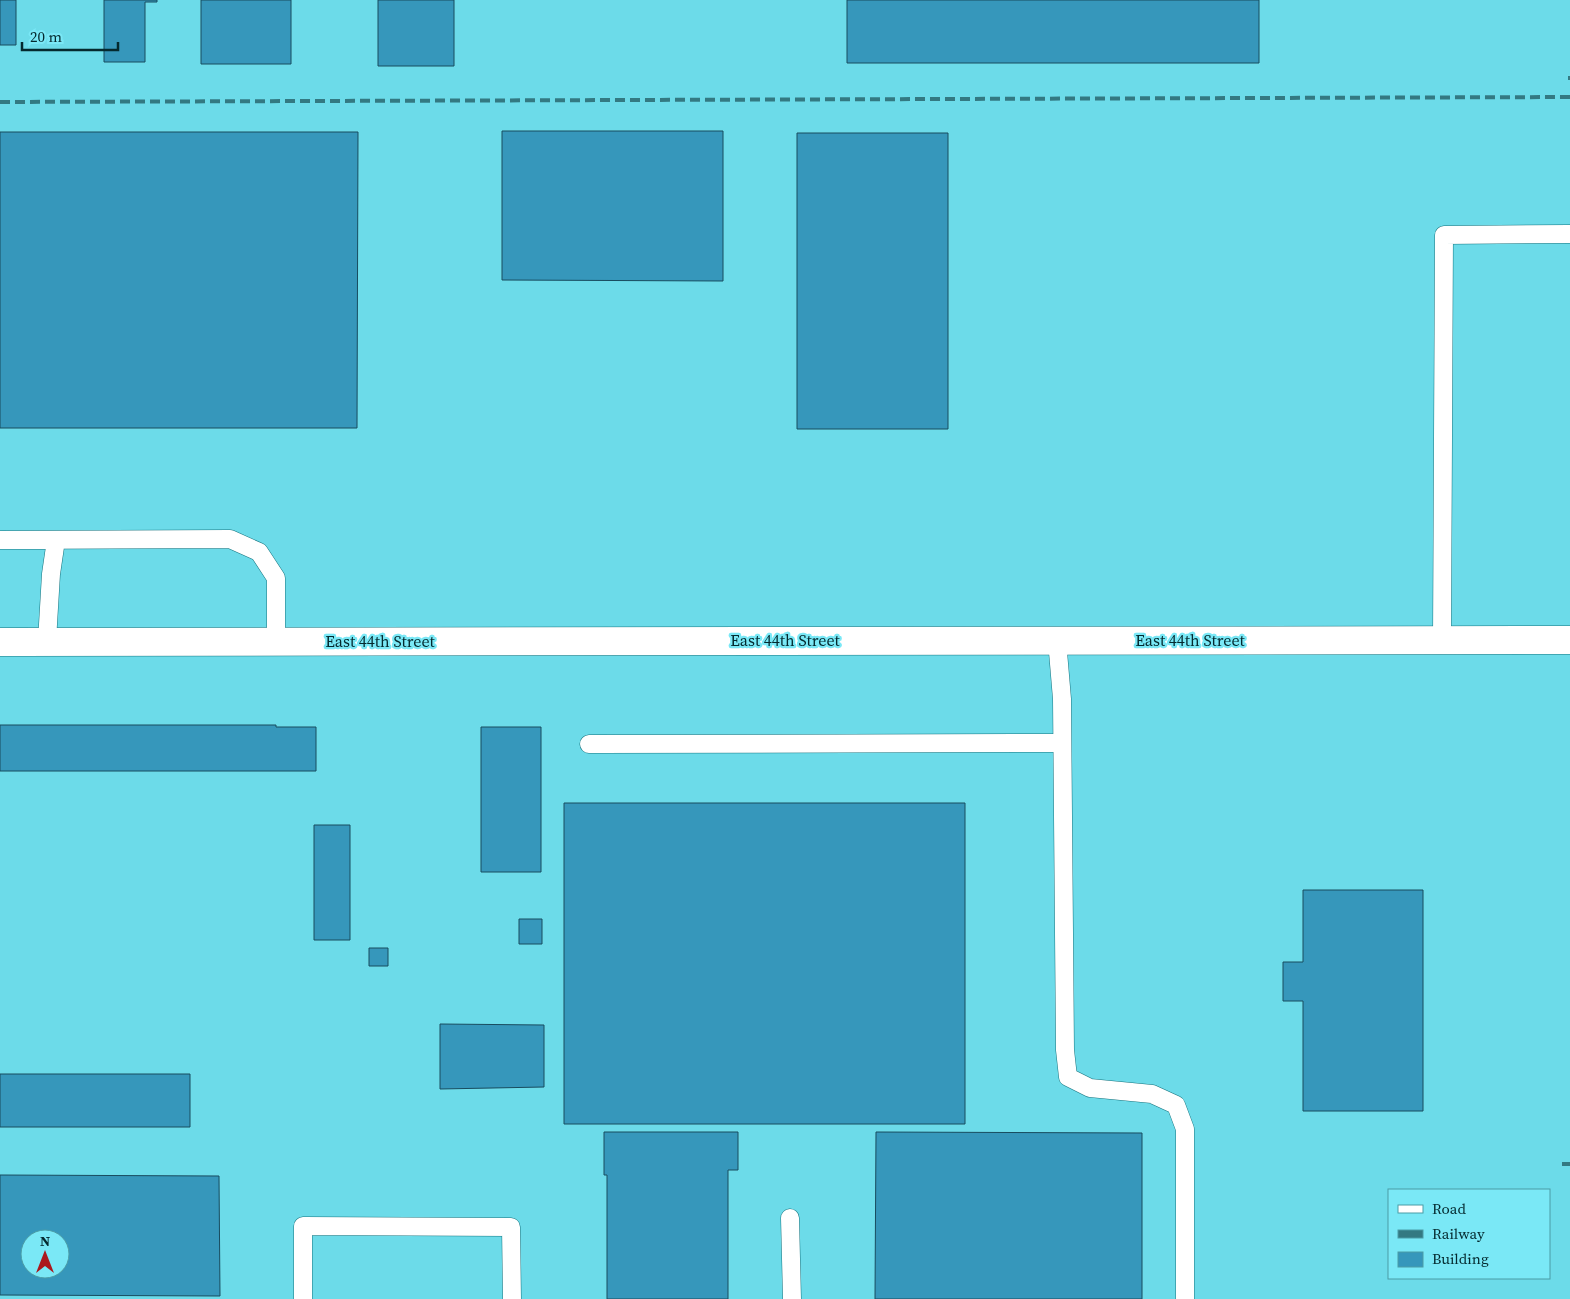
<svg xmlns="http://www.w3.org/2000/svg" width="1570" height="1299" viewBox="0 0 1570 1299" font-family="'Source Serif 4',serif">
	<rect width="100%" height="100%" fill="#6cdbe9"/>
	<path fill="#3697bb" stroke="#194c5f" fill-rule="evenodd" d="M0 0H16V45H0Z
		M104 0H157V2H145V62H104Z
		M201 0H291V64H201Z
		M378 0H454V66H378Z
		M847 0H1259V63H847Z
		M502 131H723V281L502 280Z
		M0 132H358L357 428H0Z
		M797 133H948V429H797Z
		M0 725H276V727H316V771H0Z
		M481 727H541V872H481Z
		M564 803H965V1124H564Z
		M314 825H350V940H314Z
		M1303 890H1423V1111H1303V1001H1283V962H1303Z
		M519 919H542V944H519Z
		M369 948H388V966H369Z
		M440 1024 544 1025V1087L440 1089Z
		M0 1074H190V1127H0Z
		M604 1132H738V1170H728V1299H607V1175H604Z
		M876 1132 1142 1133V1299H875Z
		M0 1175 219 1176 220 1296 0 1295ZM30 1239H60V1269H30Z"/>
	<g fill="none" stroke-linecap="round" stroke-linejoin="round">
		<g stroke="#16747f" stroke-width="19">
			<path id="service" d="M0 540 230 539 259 552 276 578V641
				M1057 640 1062 699 1065 1050 1068 1077 1090 1088 1152 1094 1176 1105 1185 1129V1299
				M1442 640 1444 235 1570 234
				M47 641 51 574 56 540
				M589 744 1062 743
				M790 1218 792 1299
				M303 1299V1226L511 1227 512 1299"/>
		</g>
		<g stroke="#16747f" stroke-width="29">
			<path id="minor" d="M0 642 1570 640"/>
		</g>
		<use href="#service" stroke="#fff" stroke-width="18"/>
		<use href="#minor" stroke="#fff" stroke-width="28"/>
		<path stroke="#337982" stroke-width="4" stroke-dasharray="10 5" stroke-linecap="butt" d="M1568 78H1570
			M0 102 1570 97
			M1562 1164H1570"/>
	</g>
	<g text-anchor="middle" stroke-width="4.5" stroke-linejoin="round" paint-order="stroke">
		<g font-size="16" fill="#04292e" stroke="#7ae8f6">
			<text x="785" y="646">East 44th Street</text>
			<text x="1190" y="646">East 44th Street</text>
			<text x="380" y="647">East 44th Street</text>
		</g>
	</g>
	<rect x="1388" y="1189" width="162" height="90" fill="#7ae8f6" stroke="#4b9ca6"/>
	<rect x="1398" y="1205" width="25" height="8" fill="#ffffff" stroke="#4b9ca6"/>
	<text x="1432" y="1214" font-size="15" fill="#04292e">Road</text>
	<rect x="1398" y="1230" width="25" height="8" fill="#337982" stroke="#4b9ca6"/>
	<text x="1432" y="1239" font-size="15" fill="#04292e">Railway</text>
	<rect x="1398" y="1252" width="25" height="15" fill="#3697bb" stroke="#4b9ca6"/>
	<text x="1432" y="1264" font-size="15" fill="#04292e">Building</text>
	<g transform="translate(45 1254)"><circle r="24" fill="#7ae8f6" stroke="#4b9ca6"/>
	<path d="M0-4L9 19L0 12L-9 19Z" fill="#ab181d"/>
	<text y="-8" font-size="14" font-weight="bold" text-anchor="middle" fill="#04292e">N</text>
	</g>
	<path d="M22 42v8h96v-8" fill="none" stroke="#04292e" stroke-width="2.5"/>
	<text x="30" y="42" font-size="15" fill="#04292e" stroke="#7ae8f6" stroke-width="4" paint-order="stroke">20 m</text>
</svg>
